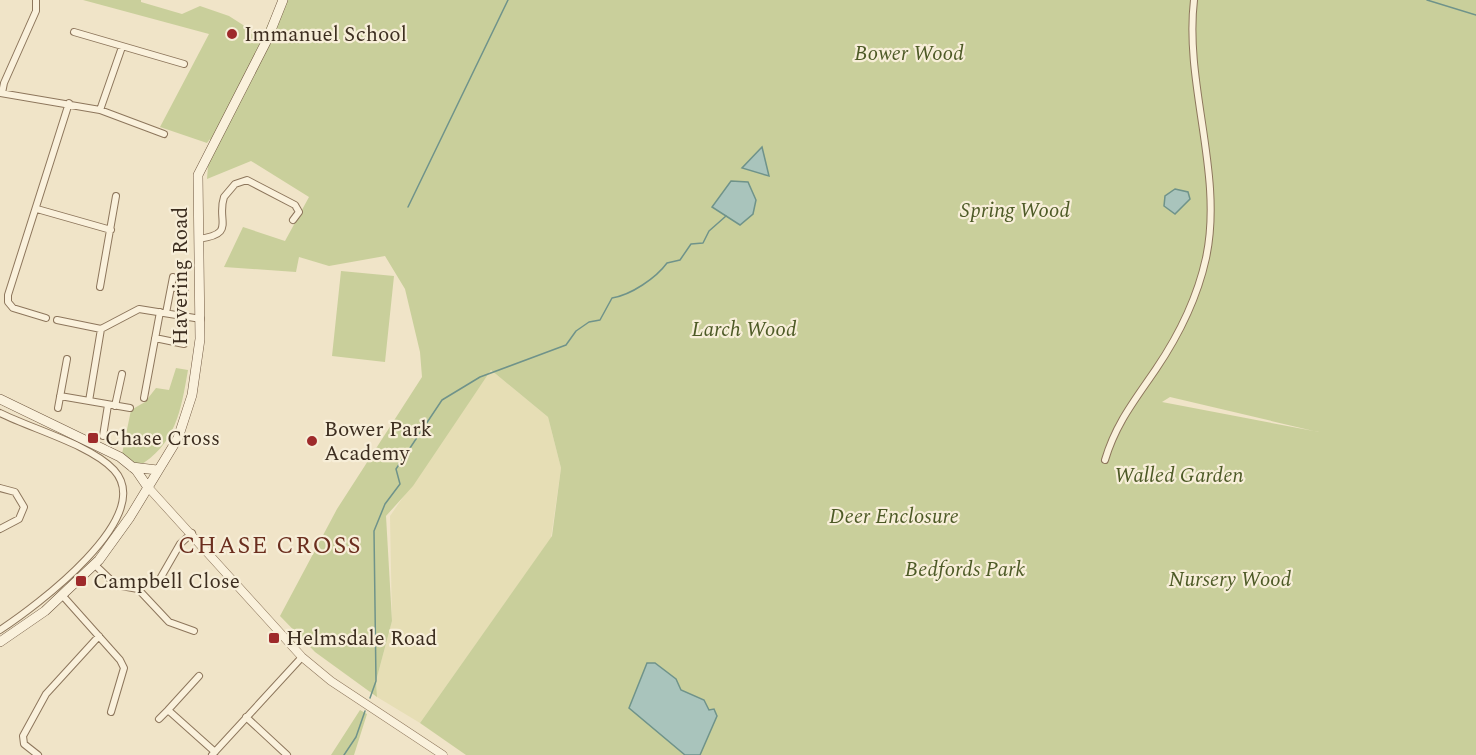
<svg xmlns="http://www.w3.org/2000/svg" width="1476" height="755" viewBox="0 0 1476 755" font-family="Spectral,serif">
	<rect width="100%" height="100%" fill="#f0e4c8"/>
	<path fill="#e6deb5" d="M491 370 548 417 561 468 551 538 420 723 377 697 376 681 392 621 390 516Z"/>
	<path fill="#c9cf9b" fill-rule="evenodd" d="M83 0H141V2L182 14 200 6 229 16 262 37 279 0H1476V755H466L420 723 552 536 561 468 548 417 491 370 413 486 386 516 392 621 376 681 377 697 315 652 280 616 337 509 422 377 420 352 405 289 385 256 329 266 299 257 296 272 224 267 243 227 285 241 309 197 251 161 207 179 210 139 207 143 160 127 209 34ZM1170 397 1318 432H1319L1162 402Z
		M341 271 394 276 385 362 332 356Z
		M176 368 188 370C181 410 176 445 137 467L122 454 131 410 145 402 156 388 169 390Z
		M360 710 367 714 354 755H331Z"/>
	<path fill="#a9c4bc" stroke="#6f938a" stroke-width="1.5" d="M762 147 769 176 742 168Z
		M731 181 748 182 756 200 753 214 740 225 712 207Z
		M1175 189 1188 192 1190 199 1175 214 1164 206 1165 196Z
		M647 663H655L676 679 681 690 704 700 709 710 714 709 717 716 700 755H685L629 708Z"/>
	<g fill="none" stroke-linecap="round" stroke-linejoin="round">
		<path stroke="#6f938a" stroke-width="1.5" d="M1427 0 1476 15
			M408 207 508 0
			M370 698 376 681 374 531 385 504 400 484 396 469 442 400 480 377 566 345 576 331 589 322 600 320 612 298C631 295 656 278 667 263L680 260 691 244 703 243 709 231 726 216
			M344 755 356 737 365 711"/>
		<g stroke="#8d765c" stroke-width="8">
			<path id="minor" d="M74 32 184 64
				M0 93 100 110 164 134
				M2 93 4 83 36 11V0
				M100 110 122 47
				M37 209 111 230
				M198 239C237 234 216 221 224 197L235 184 247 180 295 205 299 212 293 220
				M100 287 116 196
				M171 287 185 290
				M166 313 173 277
				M46 318 13 308 8 302V295L69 103
				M57 320 101 329 139 309 201 319
				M155 338 184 344
				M60 396 130 408
				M144 398 160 312
				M89 401 101 329
				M115 406 122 374
				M58 408 67 359
				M0 413C32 429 91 445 114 470 157 517 35 607 0 630
				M103 436 108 405
				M1105 460C1116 423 1135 400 1156 369 1179 335 1197 299 1206 258 1224 174 1184 85 1194 0
				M0 488 15 492 24 507 19 519 0 529
				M95 565 116 585 138 589 169 622 194 631
				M161 577 180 544 192 533
				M62 595 120 660 124 668 111 712
				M199 676 168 710 215 752
				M246 717 287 755
				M159 719 168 710
				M38 755 24 744 23 736 46 694 99 636
				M212 755 302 657"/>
		</g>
		<g stroke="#8d765c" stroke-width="9">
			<path id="tertiary" d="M147 486 302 657 331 681 443 755"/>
		</g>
		<g stroke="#6f573f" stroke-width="10">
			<path id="secondary" d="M0 399 120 457 136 470 147 486
				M132 467 157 470
				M0 642 45 611 99 560 130 517 178 438 192 395 200 339 198 175 267 40 283 0"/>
		</g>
		<use href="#minor" stroke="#faf1dc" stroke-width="6"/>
		<use href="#tertiary" stroke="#faf1dc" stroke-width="8"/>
		<use href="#secondary" stroke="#faf1dc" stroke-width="9"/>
	</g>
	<g fill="#9e2a2b" stroke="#f7eed8" stroke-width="2">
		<circle cx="232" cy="34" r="6"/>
		<rect x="87" y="432" width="12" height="12" rx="3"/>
		<circle cx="312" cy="441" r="6"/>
		<rect x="75" y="575" width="12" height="12" rx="3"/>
		<rect x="268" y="632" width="12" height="12" rx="3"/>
	</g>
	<g text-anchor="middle" stroke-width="4.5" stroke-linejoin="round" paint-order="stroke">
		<g font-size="21" fill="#3d2e20" stroke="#f7eed8" text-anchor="start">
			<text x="244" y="41">Immanuel School</text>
			<text x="324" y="436">Bower Park<tspan x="324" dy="24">Academy</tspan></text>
			<text x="105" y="445">Chase Cross</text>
			<text x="93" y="588">Campbell Close</text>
			<text x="286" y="645">Helmsdale Road</text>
		</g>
		<g font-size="21" font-style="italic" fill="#4d5a26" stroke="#f7eed8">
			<text x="909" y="60">Bower Wood</text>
			<text x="1015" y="217">Spring Wood</text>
			<text x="744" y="336">Larch Wood</text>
			<text x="1179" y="482">Walled Garden</text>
			<text x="894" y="523">Deer Enclosure</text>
			<text x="965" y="576">Bedfords Park</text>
			<text x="1230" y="586">Nursery Wood</text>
		</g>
		<g font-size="21" fill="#3d2e20" stroke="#f7eed8">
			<text transform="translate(180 276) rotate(-90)" y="7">Havering Road</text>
		</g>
		<g font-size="24" letter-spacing="1.5" fill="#6b2e1e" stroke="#f7eed8">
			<text x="270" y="553">CHASE CROSS</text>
		</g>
	</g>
</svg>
